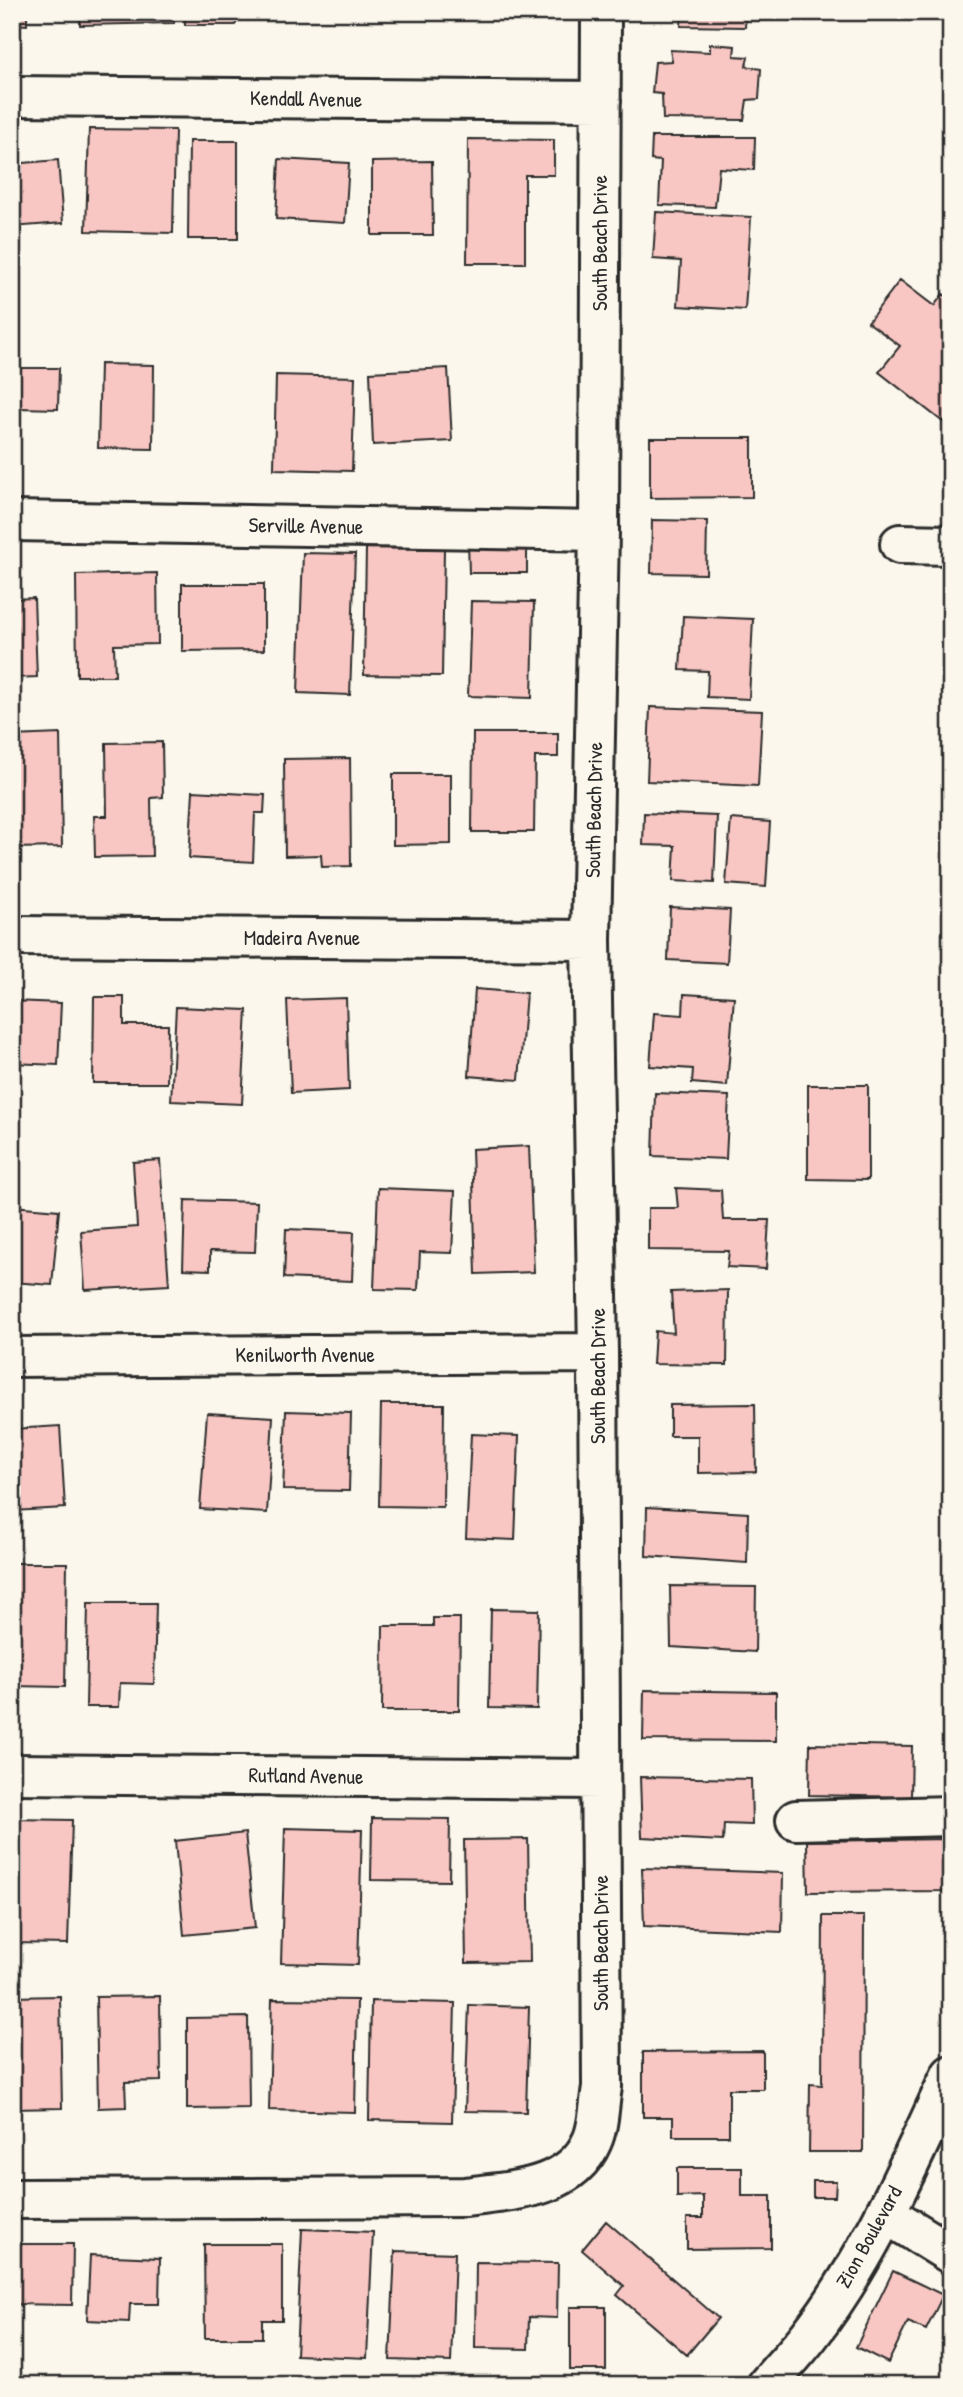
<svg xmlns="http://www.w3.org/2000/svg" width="963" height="2397" viewBox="0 0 963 2397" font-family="'Patrick Hand',sans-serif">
	<rect width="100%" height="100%" fill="#fbf7ec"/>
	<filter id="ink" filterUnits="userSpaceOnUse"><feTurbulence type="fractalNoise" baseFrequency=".0143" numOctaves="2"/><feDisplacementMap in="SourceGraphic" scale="14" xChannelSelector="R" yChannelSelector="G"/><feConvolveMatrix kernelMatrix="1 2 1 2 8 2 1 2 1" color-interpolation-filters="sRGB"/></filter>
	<g filter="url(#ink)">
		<path fill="#f8c7c3" stroke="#2b2b2b" stroke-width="2" d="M12 12H27V25L12 24Z
			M80 12H174V23L80 25Z
			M185 12H243L235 25H185Z
			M401 12H437L436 19 401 18Z
			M463 12H532L463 15Z
			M682 12H746L745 27 681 26Z
			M710 44 735 46 734 56 748 57 746 66 761 69 759 99 747 100 744 120 663 119 662 94 652 93 655 62 672 61 670 50 710 52Z
			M89 129 175 130 173 233 86 231Z
			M652 137H755L754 170 719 168 715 207 659 205 661 161 651 160Z
			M468 139 554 140V175H525V263H467Z
			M189 141H238V239H188Z
			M279 159 349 163 345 223 276 219Z
			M58 160 63 223 12 227V164Z
			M432 161 433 235H372V162Z
			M656 212 751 217 745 310 678 306 681 261 653 259Z
			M900 280 934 306 943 294 951 300V412L943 422 879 372 900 346 868 322Z
			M12 348H18L17 368H59L58 409 20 408 19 439H12Z
			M100 364 154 365 153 449 98 448Z
			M448 368 452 441 373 445 370 372Z
			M276 375 355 377 352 471 274 469Z
			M650 438H752V497L650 498Z
			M652 520 707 521 706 574 651 573Z
			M527 540V573H469L468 541Z
			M366 548 444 549 442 676 364 675Z
			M303 553 355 554 350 695 298 693Z
			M157 573 158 644 114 645 115 676H77L76 575Z
			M182 584H264V650L182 651Z
			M34 598 37 677 12 678V599Z
			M471 601 534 602 532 698 468 696Z
			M683 616 753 619 749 699 707 697 708 671 680 670Z
			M650 707 762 711 758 786 647 781Z
			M473 733H558V757H535L534 832H472Z
			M60 734 62 847 12 848V736Z
			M162 742 163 797 151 798 152 856 95 857 94 816H107L106 743Z
			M350 758 351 866 322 867 321 855 285 856 284 759Z
			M393 774H451V844L393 845Z
			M193 791 265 795 264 813H255L253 862 189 858Z
			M644 813 717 816 714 883 673 881 675 846 643 845Z
			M731 819 770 822 766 887 726 884Z
			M670 907 730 910 727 963 668 960Z
			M475 989 526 993 519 1080 469 1076Z
			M684 994 734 997 727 1086 692 1083 693 1069 650 1066 654 1013 683 1015Z
			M94 997H124V1025H168L167 1083H93Z
			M346 998 349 1090 291 1093 287 1000Z
			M12 1001 61 1003 58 1065 12 1063Z
			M176 1007 247 1010 242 1104 171 1101Z
			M808 1085H868V1180L808 1179Z
			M655 1093 729 1096 726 1159 653 1156Z
			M529 1146 534 1272 476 1274 472 1149Z
			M160 1160 169 1285 85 1290 81 1231 137 1227 133 1162Z
			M378 1188 455 1191 452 1253 420 1252 418 1290 374 1289Z
			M676 1188 721 1190 723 1220H769L766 1269 727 1267 729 1251 648 1250V1208H678Z
			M185 1200 257 1202 255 1252 210 1251V1270L183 1269Z
			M12 1206 59 1210 52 1285 12 1282Z
			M286 1229 354 1232 352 1281 284 1278Z
			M728 1290 727 1365 653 1364 655 1331 674 1333 671 1292Z
			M381 1404H444L443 1507 379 1506Z
			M755 1404 756 1472 698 1473V1436H670V1405Z
			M286 1411 351 1413 349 1491 283 1490Z
			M207 1413 273 1417 267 1513 200 1509Z
			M60 1426 65 1508 12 1511V1429Z
			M471 1434 519 1436 515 1540 466 1538Z
			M647 1507 748 1513 747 1563 646 1556Z
			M12 1563H67L65 1687 12 1686Z
			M670 1586 756 1587 755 1652 671 1647Z
			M88 1603H156L154 1684 120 1683 119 1707H86Z
			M491 1609 539 1610 537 1709 489 1708Z
			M433 1618H460L459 1711H382L383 1626H433Z
			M644 1690 776 1692V1741L643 1740Z
			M810 1744 912 1746 911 1797 809 1795Z
			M640 1777 751 1779 752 1825 724 1824 723 1841 642 1837Z
			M372 1818 450 1819 449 1881 371 1880Z
			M12 1819 72 1820 68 1944 12 1943Z
			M285 1828 362 1830 358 1965 281 1963Z
			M245 1833 255 1928 184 1935 175 1841Z
			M528 1839 530 1962 466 1963 464 1840Z
			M951 1839V1891L808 1892 807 1841Z
			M642 1868 783 1873 782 1932 644 1926Z
			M823 1916H864L863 2152H809L810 2084 822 2085Z
			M60 1996 62 2108 12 2109V1997Z
			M160 1996 161 2081 125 2082 126 2107 98 2108 96 1997Z
			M272 1999 357 2000 355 2112 269 2110Z
			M371 2001 455 2003 452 2122 369 2120Z
			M469 2005 529 2007 526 2112 465 2111Z
			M248 2017 249 2108 187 2109V2018Z
			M763 2051V2089H729V2136H673V2117H643V2052Z
			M677 2168H742V2196H771V2248L687 2249V2218H703V2196L677 2197Z
			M813 2181H836L835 2197H813Z
			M606 2221 718 2318 687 2355 617 2295 624 2286 582 2250Z
			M302 2229 373 2232 367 2358 296 2355Z
			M12 2244H73L72 2305 12 2304Z
			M204 2244H282V2320H262V2338H205Z
			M395 2251 455 2253 451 2362 390 2360Z
			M90 2255 160 2258 159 2304H130L129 2322 87 2320Z
			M476 2262 558 2263 557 2318 529 2317 528 2349 475 2348Z
			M893 2271 943 2295 926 2330 908 2322 888 2363 856 2347Z
			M570 2307H606V2370H570Z"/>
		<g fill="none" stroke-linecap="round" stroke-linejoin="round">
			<g stroke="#2b2b2b" stroke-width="44">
				<path id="street" d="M12 96 601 101
					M12 521 599 531
					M900 544 951 545
					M12 936 591 940
					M12 1357 598 1353
					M12 1774 600 1779
					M796 1820 951 1816
					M12 2199 465 2197C510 2191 571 2190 592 2141 599 2126 599 2104 602 2087L598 1353 591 940 599 531 601 12
					M885 2213 951 2254"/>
			</g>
			<g stroke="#2b2b2b" stroke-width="44">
				<path id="secondary" d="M767 2385C781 2368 796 2353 809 2336 870 2258 909 2164 951 2075"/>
			</g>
			<use href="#street" stroke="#fbf7ec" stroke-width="38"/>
			<use href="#secondary" stroke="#fbf7ec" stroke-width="38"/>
		</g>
	</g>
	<g text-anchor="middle" stroke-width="5" stroke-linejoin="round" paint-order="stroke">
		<g font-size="21" fill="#2b2b2b" stroke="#fbf7ec">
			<text transform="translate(306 99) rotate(1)" y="7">Kendall Avenue</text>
			<text transform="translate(600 243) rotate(-90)" y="7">South Beach Drive</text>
			<text transform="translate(306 526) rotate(1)" y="7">Serville Avenue</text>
			<text transform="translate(594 810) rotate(-89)" y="7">South Beach Drive</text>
			<text x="302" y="945">Madeira Avenue</text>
			<text x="305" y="1362">Kenilworth Avenue</text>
			<text transform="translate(598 1376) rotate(-90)" y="7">South Beach Drive</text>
			<text transform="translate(306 1776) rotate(1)" y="7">Rutland Avenue</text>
			<text transform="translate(601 1943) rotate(-90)" y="7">South Beach Drive</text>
			<text transform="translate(869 2237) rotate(-61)" y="7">Zion Boulevard</text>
		</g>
	</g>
	<rect width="963" height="2397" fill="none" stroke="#fbf7ec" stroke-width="42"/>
	<rect x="21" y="21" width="921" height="2355" fill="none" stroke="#2b2b2b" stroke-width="2.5" filter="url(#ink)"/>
</svg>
